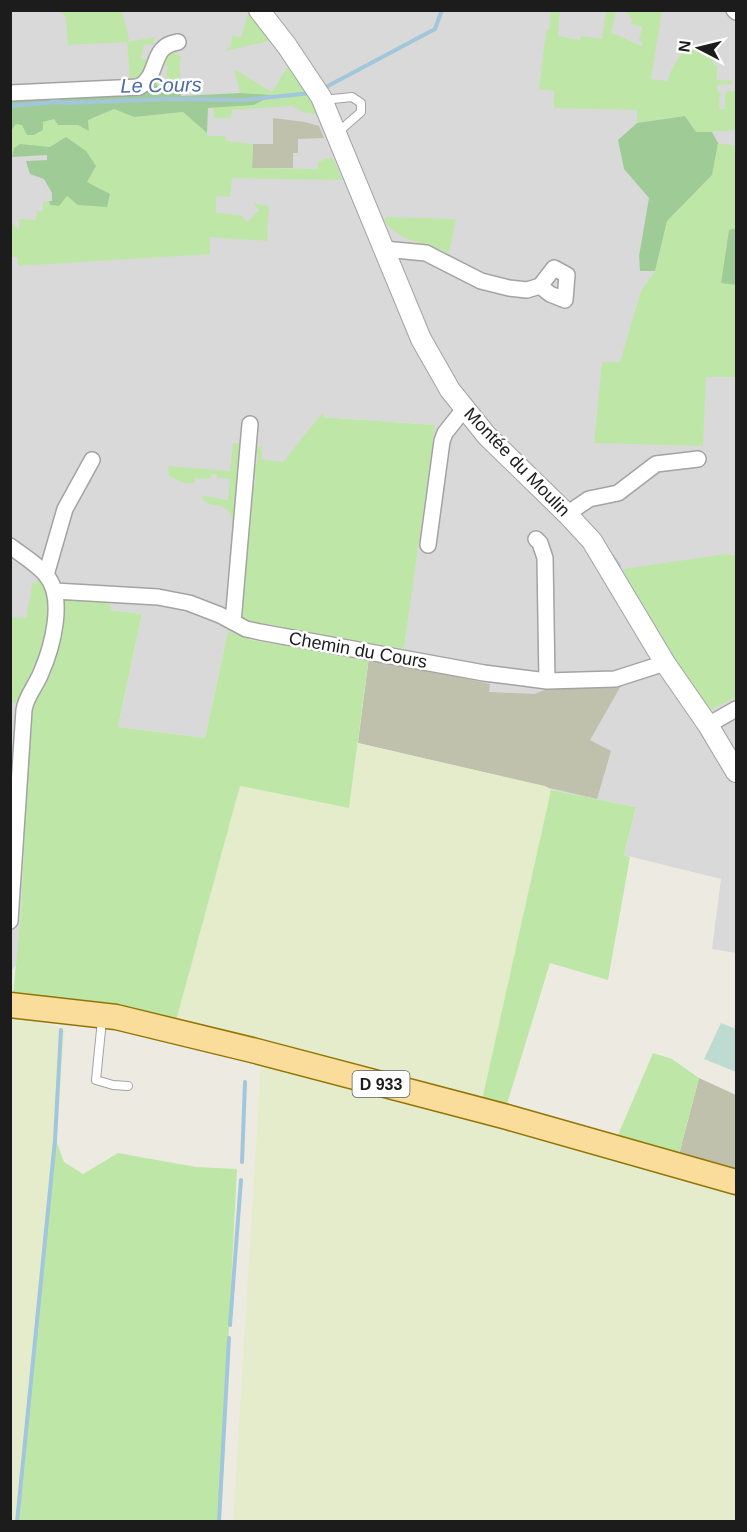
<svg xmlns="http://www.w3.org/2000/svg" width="747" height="1532" viewBox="0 0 747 1532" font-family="Arial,sans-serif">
	<rect width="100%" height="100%" fill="#edebe1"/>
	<path fill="#dad9d9" d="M11 11H736V953L712 949 721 879 624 855 636 807 551 790 545 786 358 743 371 644 404 649 434 425 323 417V413L251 640 228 631 205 738 118 727 142 614 111 610 49 667 30 713 21 911 16 965 11 972Z"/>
	<path fill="#bfc1ad" d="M273 118 305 122 319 126 324 138 298 139V153H293V168H252L253 144H273Z
		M369 657 490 684 489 692 534 694 548 689H558L560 684H622L590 740 611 751 597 799 358 743Z
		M699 1078 736 1095V1173L678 1158Z"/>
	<path fill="#e5eccc" d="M358 743 545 786 551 790 482 1100 291 1047 176 1021 240 786 349 808Z
		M10 1016 65 1029 56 1140 17 1522 10 1521Z
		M261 1062 618 1160 736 1196V1521L233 1522Z"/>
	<path fill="#bee7a7" d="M251 10 319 109 316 114 305 113 292 106 232 110 231 118H214L213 107 254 105 272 95 240 93 234 69 272 92 288 66 270 41 225 51 231 46 232 35 241 38 248 13 246 11Z
		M60 11H122L129 39 128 42 155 37 153 45 144 44 141 58 149 60C148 72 141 79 130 83L127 42 68 45 66 17Z
		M551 11H560L558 36 580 40 581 36 602 39 606 11H616L611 33C623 36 630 42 642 46L643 42 639 40 642 27 631 24 632 19 625 11H662L651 79 667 81C677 56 686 41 715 44L713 65 717 66V80L732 81 733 84 717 85V90L720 93 719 109H725V94L727 91H736V130L696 133 685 116 637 123V110L554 108V91L539 89 546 31 549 29Z
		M169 53H176L182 58 180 59V91L151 84V82L165 84 168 66 160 64Z
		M114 109 134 117 183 112 207 133V136H226V141L253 144 252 168 318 169V162L331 157 334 160 342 180 232 178 230 197 216 196V213L240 215 247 222 259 210 253 203 269 206 267 241 210 237V254L18 266V257H11V222L19 230V219L36 220 37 211H43V202L49 201 50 205 87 182 66 137 51 147 14 148 12 157H11L10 131 16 124 43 122 54 119 58 125H78L88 130V120Z
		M718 143 736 146V228L729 230 721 282 736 285V377H706L703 446 594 443 602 362H620L641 291 655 271 667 221 712 175Z
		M387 217 456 219 449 253C423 241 401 244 384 220Z
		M323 412V417L435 425 404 649 254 625 242 616 253 490 251 485H255L256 475 252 474V465L257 464 258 454 253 453 257 447 262 446 261 459 283 462Z
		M233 443 242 444 228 612 226 610 231 567C226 551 240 519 226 509 220 504 210 506 203 501V496L228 500 230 479 217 478V475L211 474 210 479 195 478 194 483H184L169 476 168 466 230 471Z
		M726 554 736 556V697L711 710 670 663 642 614 623 569Z
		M38 576 46 588 52 607 43 655 19 701 11 704 10 686 13 684 10 678 11 603 12 606V617L27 618C27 606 32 594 32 583H37Z
		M67 596 109 601 111 610 142 614 118 727 205 738 228 631 251 640 369 657 349 808 240 786 176 1021 13 995 21 911 30 713 49 667 62 600Z
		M551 790 636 807 624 855 630 857 608 980 550 963 507 1104 482 1100Z
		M653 1053 672 1059 699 1078 679 1154 618 1135Z
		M56 1140 64 1162 83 1174 118 1153 196 1167 237 1169 219 1521H17Z"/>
	<path fill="#9fcc96" d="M151 84 180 91 181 96 240 93 273 95 254 105 208 108 207 133 183 112 134 117 114 109 88 120 89 131 78 125H58L54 119 43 122V130L34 135H27L22 125 16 124 11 131V100L45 97 53 102 58 101 61 97Z
		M685 116 696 132H712L718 143 712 175 667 221 655 271H640L639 256 649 198 624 169 618 140 637 123Z
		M66 137 86 151 96 166 87 182 110 194 107 207 78 205 67 196 59 206 50 205 49 201H52V193L44 179 30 174 26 161 47 160V155L12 157 14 148 20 144 50 147Z
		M736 228V285L721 283 729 230Z"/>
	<path fill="#bedbd2" d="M721 1023 736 1029V1072L704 1059Z"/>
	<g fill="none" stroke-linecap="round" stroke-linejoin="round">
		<path stroke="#a2c6db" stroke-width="4" d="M326 87 435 29 442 10
			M10 106 57 102 69 103 169 99 243 100 311 93
			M612 556 619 566
			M242 1162 245 1082
			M230 1325 241 1180
			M17 1522 55 1140 61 1030
			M219 1522 229 1338"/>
		<g stroke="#a3a3a3" stroke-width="10">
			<path id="service" d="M323 100 352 97 361 103V112L337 133
				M102 1020 96 1080 113 1085 128 1086"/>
		</g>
		<g stroke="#a3a3a3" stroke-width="18">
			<path id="minor" d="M734 10 736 12
				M10 93 139 87C161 74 149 46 178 42
				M384 249 426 253 481 281 509 288 527 290 540 286 550 294 565 300 567 275 554 268 540 286
				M567 514 589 499 618 493 656 464 698 459
				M536 539 540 543 545 558 547 681
				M428 545 442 441 445 433 464 409
				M10 546C22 555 37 564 46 575 66 598 52 648 41 673 36 686 26 696 24 710L10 921
				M46 575 65 509 92 460
				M55 591 158 597 189 603 220 615 246 629 260 632 484 673 547 681 615 679 665 663
				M233 622 250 424
				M708 725 736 709"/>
		</g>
		<g stroke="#a3a3a3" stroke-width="22">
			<path id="tertiary" d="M259 10 287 46 321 97 421 339 450 390 487 436 567 514 592 541 665 663 708 725 736 772"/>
		</g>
		<g stroke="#917503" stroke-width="27">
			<path id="primary" d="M10 1005 116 1017 256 1051 507 1117 736 1182"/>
		</g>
		<use href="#service" stroke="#fff" stroke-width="8"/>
		<use href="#minor" stroke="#fff" stroke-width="15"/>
		<use href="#tertiary" stroke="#fff" stroke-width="20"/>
		<use href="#primary" stroke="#fadd9a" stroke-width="24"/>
	</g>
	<g text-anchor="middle" stroke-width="5" stroke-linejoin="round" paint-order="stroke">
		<rect fill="#fff" stroke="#606060" stroke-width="1.5" x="352.5" y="1071" width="57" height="26" rx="4.5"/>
		<g font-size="16" font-weight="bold" fill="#1c1c1c">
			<text x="381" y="1090">D 933</text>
		</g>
		<g font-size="18" fill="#1c1c1c" stroke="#fff">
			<text transform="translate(517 462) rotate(46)" y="6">Montée du Moulin</text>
			<text transform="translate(358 650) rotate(10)" y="6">Chemin du Cours</text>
		</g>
		<g font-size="20" font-style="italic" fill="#4b6da9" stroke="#fff">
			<text transform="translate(161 85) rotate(-1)" y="7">Le Cours</text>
		</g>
	</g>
	<rect width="747" height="1532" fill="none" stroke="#1c1c1c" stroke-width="24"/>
	<g transform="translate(699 48) rotate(277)" stroke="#ffffff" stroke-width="4.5" paint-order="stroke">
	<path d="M0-4.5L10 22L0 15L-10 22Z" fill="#1c1c1c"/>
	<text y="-9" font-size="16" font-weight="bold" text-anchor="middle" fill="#1c1c1c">N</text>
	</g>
</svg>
